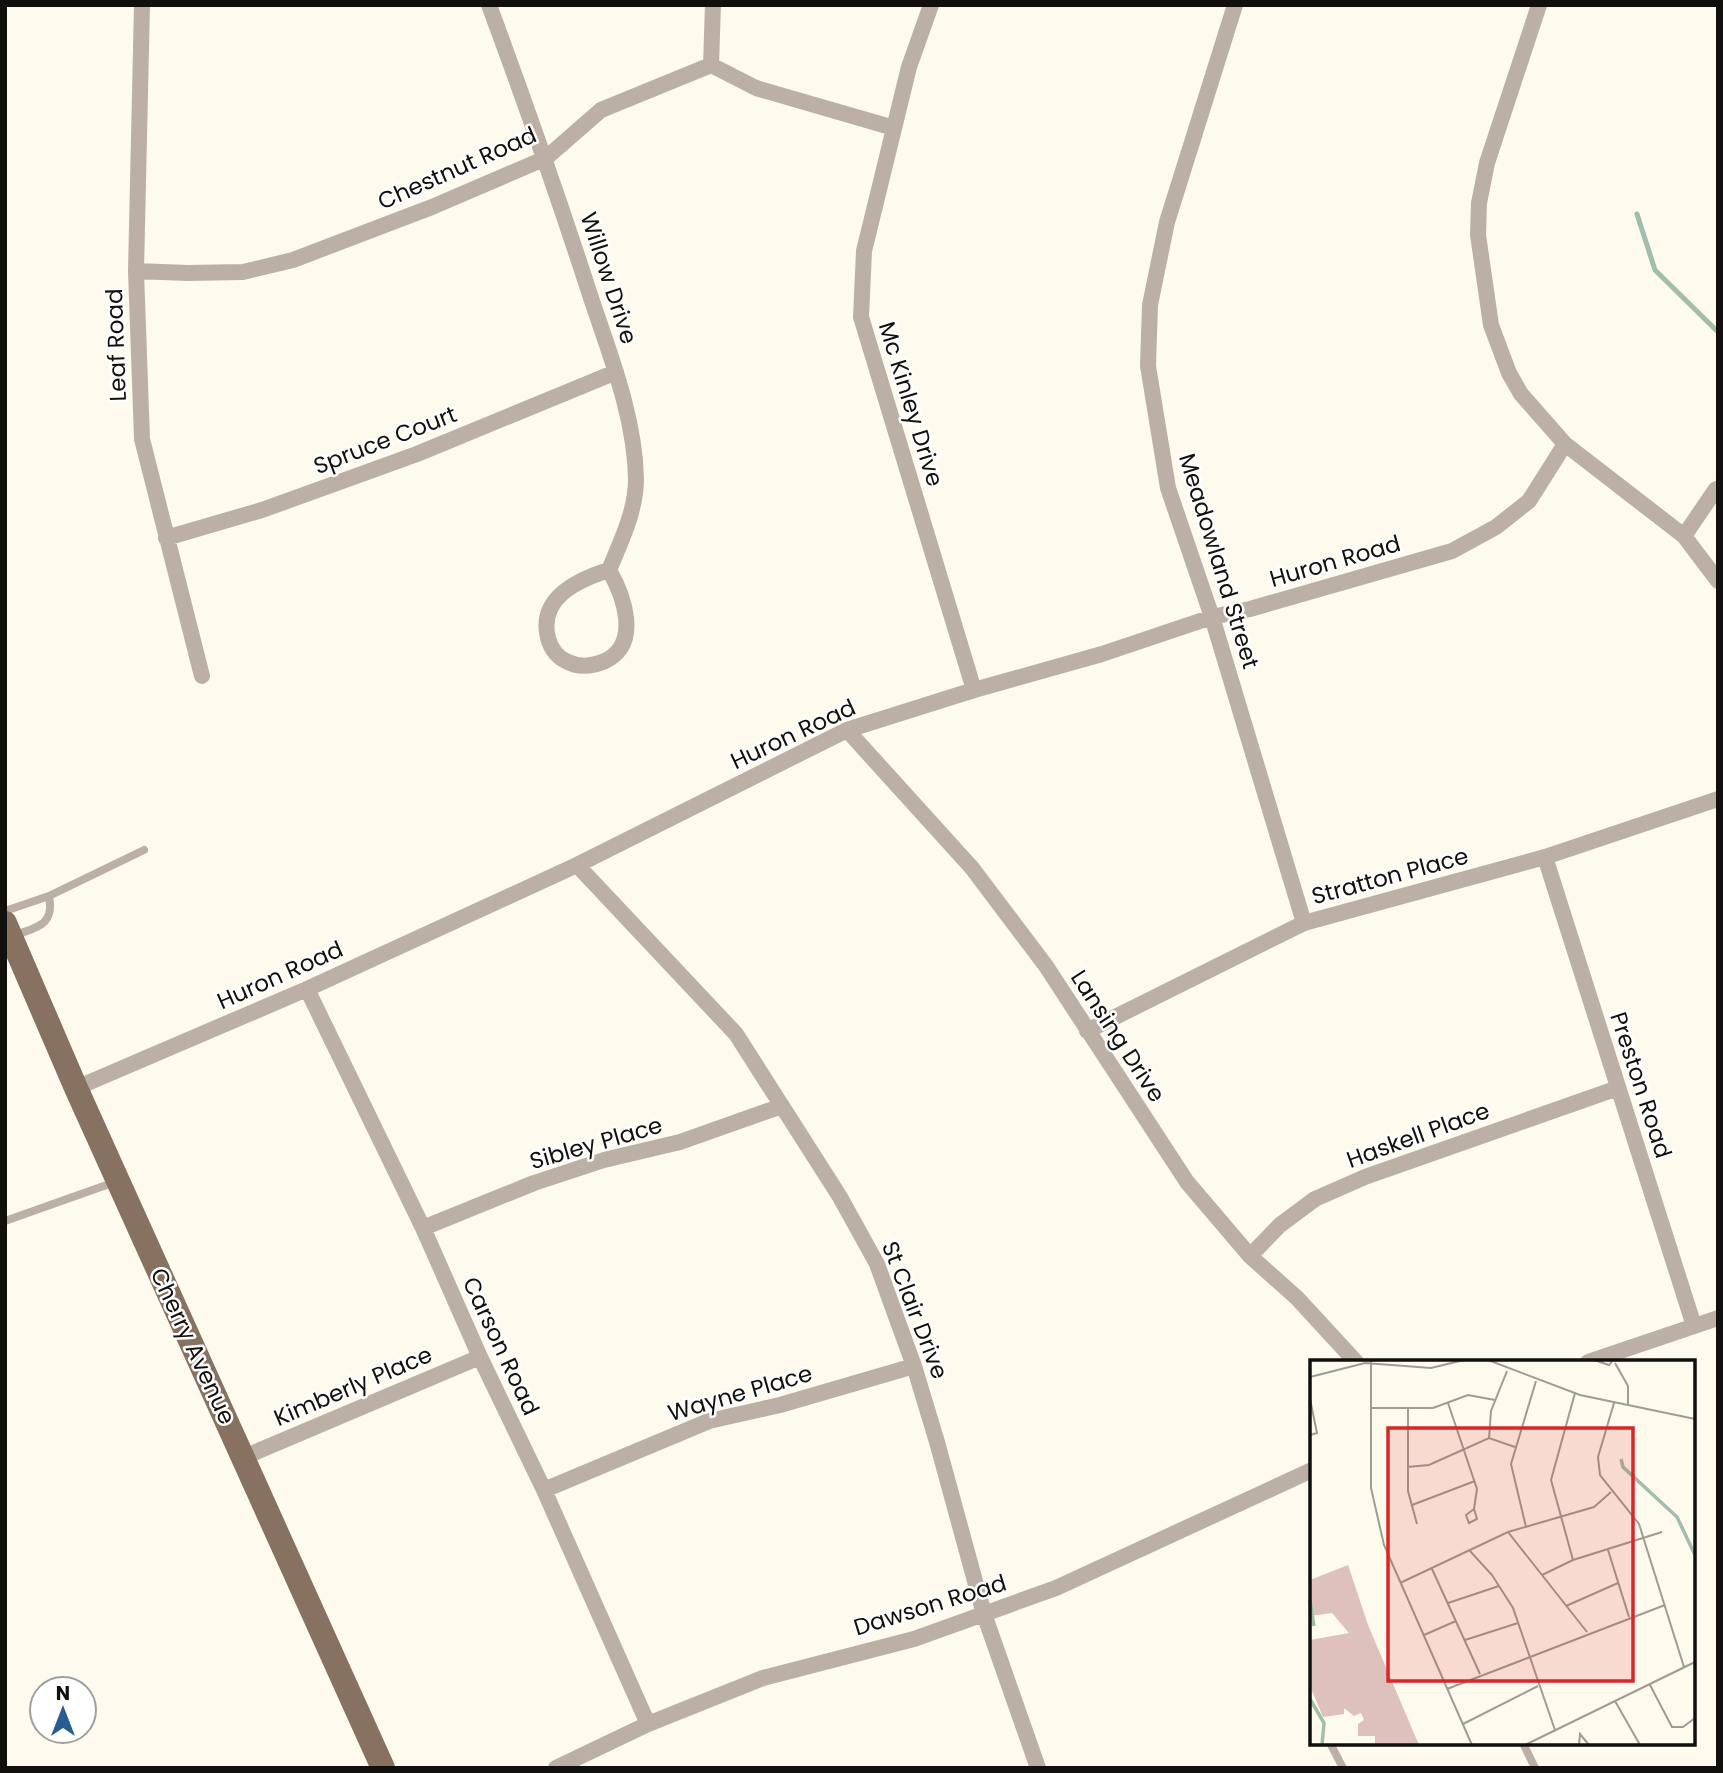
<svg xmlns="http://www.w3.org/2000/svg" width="1723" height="1773" viewBox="0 0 1723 1773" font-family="Poppins,sans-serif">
	<rect width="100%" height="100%" fill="#fefaee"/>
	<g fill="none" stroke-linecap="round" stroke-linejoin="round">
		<path stroke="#a0beab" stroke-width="5" d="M1637 214 1655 270 1718 332"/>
		<path stroke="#bcb0a6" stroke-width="8" d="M5 911 49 896 144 850
			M13 936C36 927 55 926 49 896
			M5 1221 115 1182
			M1330 1743 1343 1768
			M1523 1743 1535 1768"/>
		<path stroke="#bcb0a6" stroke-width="16" d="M142 5 136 271 142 439 202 676
			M489 5C525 102 559 199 591 298 610 355 635 417 636 479 636 511 621 541 609 570
			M931 5 909 67 864 251 861 317 974 690
			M1235 5 1167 222 1150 305 1148 366 1168 488 1212 617 1304 923
			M1539 5 1487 163 1479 203 1478 235 1491 325 1509 373 1521 394 1565 444 1684 536 1718 581
			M711 65 713 5
			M136 271 188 273 243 272 293 260 432 207 546 158 601 110 711 65 756 88 894 128
			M1684 536 1716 489
			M166 538 262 510 417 454 616 372
			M609 570C624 596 641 644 605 661 593 666 580 668 568 662 558 658 551 649 548 638 538 598 577 580 609 570Z
			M847 730 972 868 1046 966 1187 1182 1250 1256 1297 1298 1356 1362
			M1545 857 1694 1326
			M577 865 736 1034 840 1197 877 1264 914 1366 937 1442 984 1614 1038 1768
			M307 989 423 1228 480 1357 544 1490 648 1724
			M1087 1031 1304 923 1545 857 1718 799
			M76 1088 307 989 577 865 847 730 974 690 1102 654 1212 617 1250 609 1452 551 1496 527 1529 501 1565 444
			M423 1228 534 1183 604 1160 680 1142 782 1106
			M1250 1256 1280 1225 1315 1199 1365 1177 1618 1088
			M1588 1362 1718 1318
			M244 1457 480 1357
			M544 1490 709 1421 780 1405 914 1366
			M556 1768 648 1724 763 1678 914 1639 1056 1588 1312 1470"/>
		<path stroke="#877261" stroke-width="24" d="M5 923 76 1088 383 1768"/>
	</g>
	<g text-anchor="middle" stroke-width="5" stroke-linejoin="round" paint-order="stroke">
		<g font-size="23" fill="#11100c" stroke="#fff">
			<text transform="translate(457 168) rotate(-24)" y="8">Chestnut Road</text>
			<text transform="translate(609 278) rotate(72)" y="8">Willow Drive</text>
			<text transform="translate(116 345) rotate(-92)" y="8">Leaf Road</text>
			<text transform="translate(911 404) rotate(73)" y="8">Mc Kinley Drive</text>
			<text transform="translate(385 440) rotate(-21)" y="8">Spruce Court</text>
			<text transform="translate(1219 561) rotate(73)" y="8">Meadowland Street</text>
			<text transform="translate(1335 561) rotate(-16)" y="8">Huron Road</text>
			<text transform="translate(793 734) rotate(-25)" y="8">Huron Road</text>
			<text transform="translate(1390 876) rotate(-15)" y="8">Stratton Place</text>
			<text transform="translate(280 975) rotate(-24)" y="8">Huron Road</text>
			<text transform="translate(1118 1036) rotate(57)" y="8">Lansing Drive</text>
			<text transform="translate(1641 1085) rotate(72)" y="8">Preston Road</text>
			<text transform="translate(1418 1135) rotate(-20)" y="8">Haskell Place</text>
			<text transform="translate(596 1143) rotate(-16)" y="8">Sibley Place</text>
			<text transform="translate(915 1310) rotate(69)" y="8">St Clair Drive</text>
			<text transform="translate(193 1346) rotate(65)" y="8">Cherry Avenue</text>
			<text transform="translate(501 1346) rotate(65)" y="8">Carson Road</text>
			<text transform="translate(353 1386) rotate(-23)" y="8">Kimberly Place</text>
			<text transform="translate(740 1393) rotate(-16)" y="8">Wayne Place</text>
			<text transform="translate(930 1605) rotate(-17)" y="8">Dawson Road</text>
		</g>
	</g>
	<g transform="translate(1310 1360)">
		<rect width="385" height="385" fill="#fefaee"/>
		<path d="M38 205 58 265 109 385H65V376H48V364L54 360 51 353 44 356 34 348V354L13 357 0 326V280L39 273 22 253 0 256V220Z" fill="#dec1bc"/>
		<path fill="none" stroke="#a0beab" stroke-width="3.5" d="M311 99 313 107 367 157 385 195M0 240 4 266M0 339 14 363 12 385"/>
		<path fill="none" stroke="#9f9c94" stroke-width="2" d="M61 0V128L74 185 162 385M178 0 270 35 385 59M284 0 299 5 303 0M305 3 318 26V45M0 17 55 3 121 8 154 0M0 39 7 73 0 75M138 43 167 129 164 149 156 155 159 163 167 159 164 149M304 43 288 97 290 115 329 164 374 307M62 48H123L158 35 185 40M98 49V131L107 164M179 78 181 51 197 11M97 107 119 105 179 78 205 87M102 145 165 121M216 167 201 104 226 21M198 172 277 272M298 190 319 257M160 191 182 215 203 248 245 370M263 200 241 120 265 33M122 209 170 314M232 215 263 200 352 172M90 223 198 172 284 147 301 132M138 243 189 226M256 246 308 223M114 275 146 261M155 280 208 263M340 325 362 367H373L385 358M137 329 355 245M305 341 330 385M153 364 228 326M215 385 385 302M269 385 270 374 279 385"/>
		<path fill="#d62828" fill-opacity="0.15" stroke="#d62828" stroke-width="3.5" d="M78 68H323V321H78Z"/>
		<rect width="385" height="385" fill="none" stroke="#11100c" stroke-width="3.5"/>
	</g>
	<rect width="1723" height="1773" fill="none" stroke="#11100c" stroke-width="14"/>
	<g transform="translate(63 1710)"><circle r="33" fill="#ffffff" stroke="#a09f9e" stroke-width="2"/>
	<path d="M0-5L12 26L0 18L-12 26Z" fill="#265b93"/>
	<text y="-10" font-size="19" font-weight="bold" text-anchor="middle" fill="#11100c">N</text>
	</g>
</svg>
